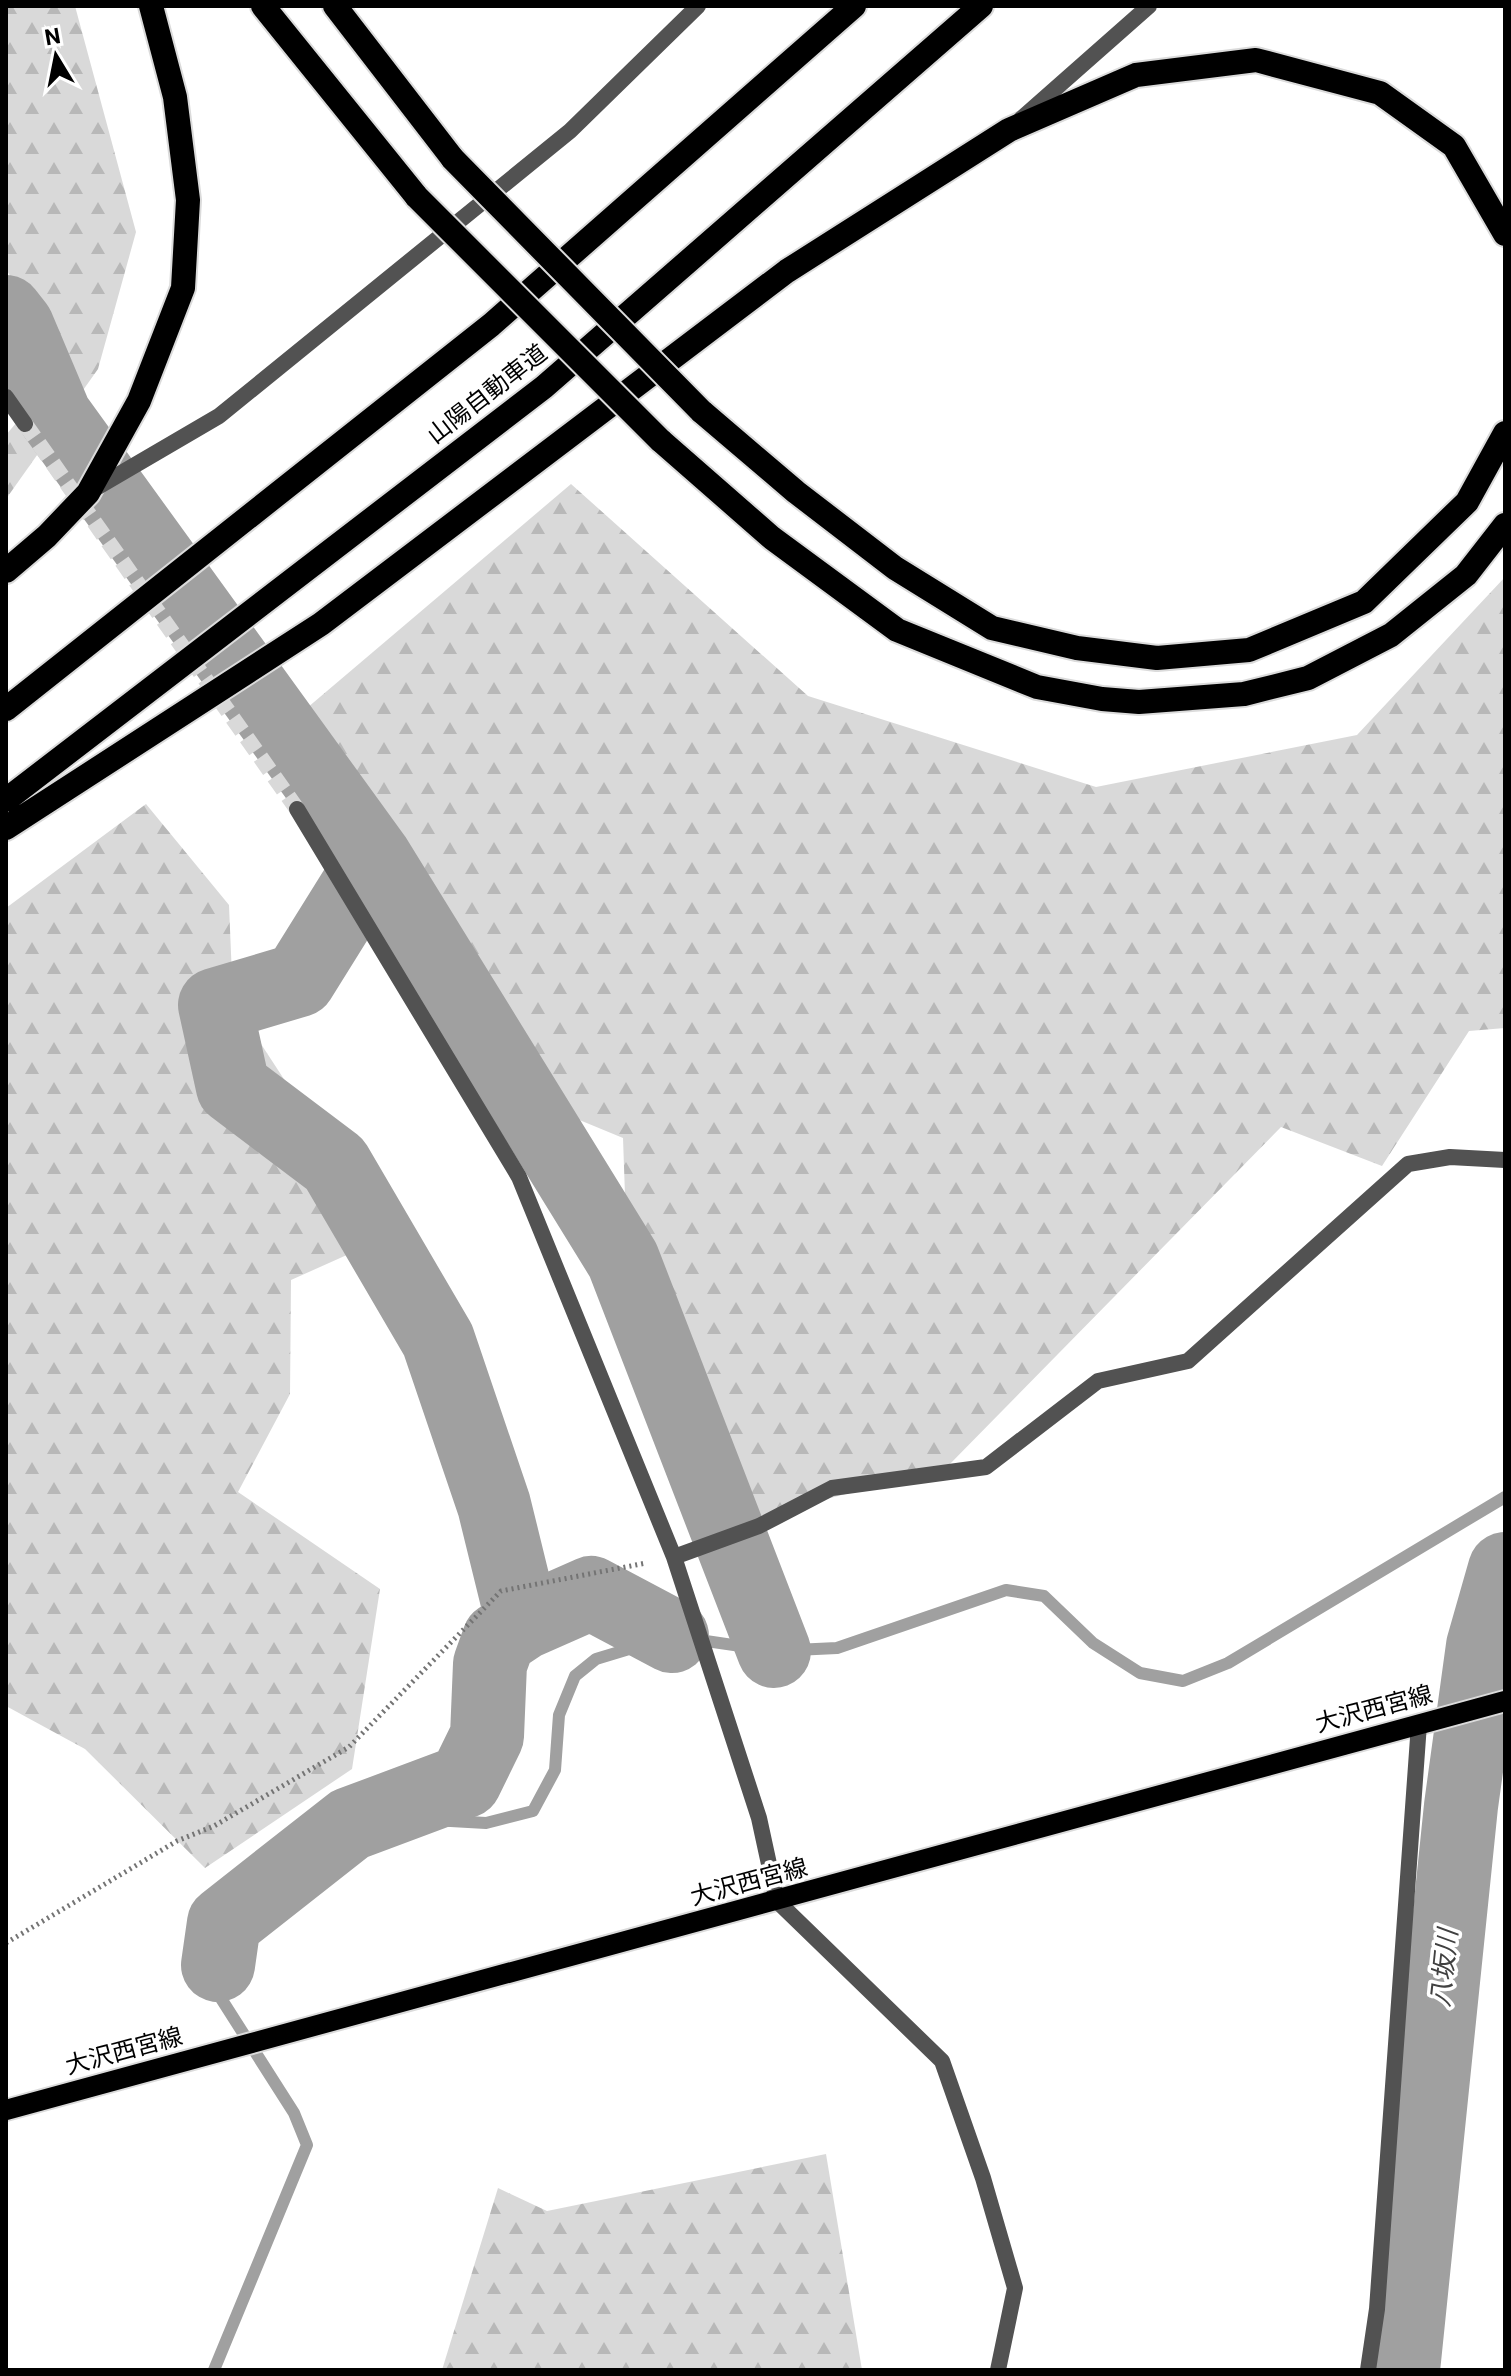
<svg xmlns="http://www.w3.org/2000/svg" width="1511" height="2376" viewBox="0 0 1511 2376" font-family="Roboto,'Noto Sans JP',sans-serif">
	<defs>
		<pattern id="forest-firs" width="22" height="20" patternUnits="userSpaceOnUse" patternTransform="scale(2)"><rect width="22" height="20" fill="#d9d9d9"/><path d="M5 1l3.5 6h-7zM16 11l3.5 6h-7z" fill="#b8b8b8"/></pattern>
	</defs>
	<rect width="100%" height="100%" fill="#fff"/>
	<path fill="url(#forest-firs)" d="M6 6H75L136 232 98 369 6 499V435L64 366 6 269Z
		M571 484 808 696 1096 787 1357 735 1505 577V1028L1469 1031 1382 1166 1281 1127 946 1468 749 1519 626 1224 623 1138 548 1107 307 708Z
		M146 804 229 905 233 1001 387 1237 291 1280 290 1394 238 1492 380 1589 352 1769 205 1868 85 1749 6 1706V908Z
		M826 2154 862 2370H442L498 2188 547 2211Z"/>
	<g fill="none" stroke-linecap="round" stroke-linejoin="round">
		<path stroke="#a0a0a0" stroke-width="12" d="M214 2370 307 2145 294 2113 215 1989 218 1965 236 1941 375 1841 433 1820 486 1823 533 1811 555 1770 559 1715 575 1676 596 1659 672 1636 774 1651 837 1648 1006 1590 1044 1596 1093 1643 1140 1673 1183 1681 1228 1663 1505 1497"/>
		<path stroke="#a0a0a0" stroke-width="74" d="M6 312 17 326 55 416 375 858 623 1260 774 1651
			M375 858 299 980 215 1005 233 1087 335 1164 438 1340 494 1505 523 1623 591 1593 672 1636
			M218 1965 224 1923 350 1824 465 1781 487 1736 490 1664 499 1639 523 1623
			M1403 2370 1461 1806 1483 1646 1505 1569"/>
		<path stroke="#d9d9d9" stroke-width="16" stroke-dasharray="16 8" stroke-linecap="butt" d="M25 424 297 809"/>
		<g stroke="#dbdbdb" stroke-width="24">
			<path id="primary" d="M6 2110 1505 1701"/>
		</g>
		<g stroke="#dbdbdb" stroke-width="28">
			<path id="motorway" d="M263 6 417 197
				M335 6 453 159
				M701 411 796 492 895 568 992 628 1077 648 1157 658 1249 650 1364 602 1467 502 1505 433
				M660 440 772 538 897 630 1037 687 1102 699 1139 702 1244 694 1308 678 1391 635 1466 575 1505 525
				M6 571 47 536 88 493 139 401 183 288 188 200 175 97 151 6
				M6 709 491 325 854 6
				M6 800 544 387 981 6
				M6 828 321 624 787 271 1009 130 1136 75 1256 60 1380 93 1454 146 1505 234"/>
		</g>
		<path stroke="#747474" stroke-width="5" stroke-dasharray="2 4" stroke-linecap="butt" d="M6 1943 177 1841 214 1826 349 1747 501 1591 646 1563"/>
		<path stroke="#525252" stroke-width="16" d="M1021 119 1149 6
			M89 492 219 416 570 131 698 6"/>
		<path stroke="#525252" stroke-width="16" d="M6 397 25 424
			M297 809 519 1177 674 1557 759 1818 777 1901 942 2061 983 2178 1015 2288 998 2370
			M674 1557 759 1526 832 1488 986 1467 1098 1381 1188 1361 1408 1164 1450 1157 1505 1160
			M1368 2370 1377 2309 1419 1724"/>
		<use href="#primary" stroke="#000" stroke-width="20"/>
		<use href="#motorway" stroke="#000" stroke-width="24"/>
		<g stroke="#dbdbdb" stroke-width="28" stroke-linecap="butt">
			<path id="motorway-bridge" d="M453 159 701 411
				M417 197 660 440"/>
		</g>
		<use href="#motorway-bridge" stroke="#000" stroke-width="24"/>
	</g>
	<g text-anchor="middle" stroke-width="7" stroke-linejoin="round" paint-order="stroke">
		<g font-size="24" fill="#000" stroke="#fff">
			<text transform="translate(487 394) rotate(-38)" y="8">山陽自動車道</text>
			<text transform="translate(1374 1709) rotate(-15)" y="8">大沢西宮線</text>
			<text transform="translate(749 1882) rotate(-15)" y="8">大沢西宮線</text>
			<text transform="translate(124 2051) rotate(-15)" y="8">大沢西宮線</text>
		</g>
		<g font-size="26" font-style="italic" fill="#414141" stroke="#fff">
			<text transform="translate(1444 1968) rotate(-84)" y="9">八坂川</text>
		</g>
	</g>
	<rect width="1511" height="2376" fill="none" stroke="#000000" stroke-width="16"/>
	<g transform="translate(56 56) rotate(350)" stroke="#ffffff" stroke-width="6" paint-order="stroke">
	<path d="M0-6L14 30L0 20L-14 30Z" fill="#000000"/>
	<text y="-12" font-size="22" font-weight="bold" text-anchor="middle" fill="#000000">N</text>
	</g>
</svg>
